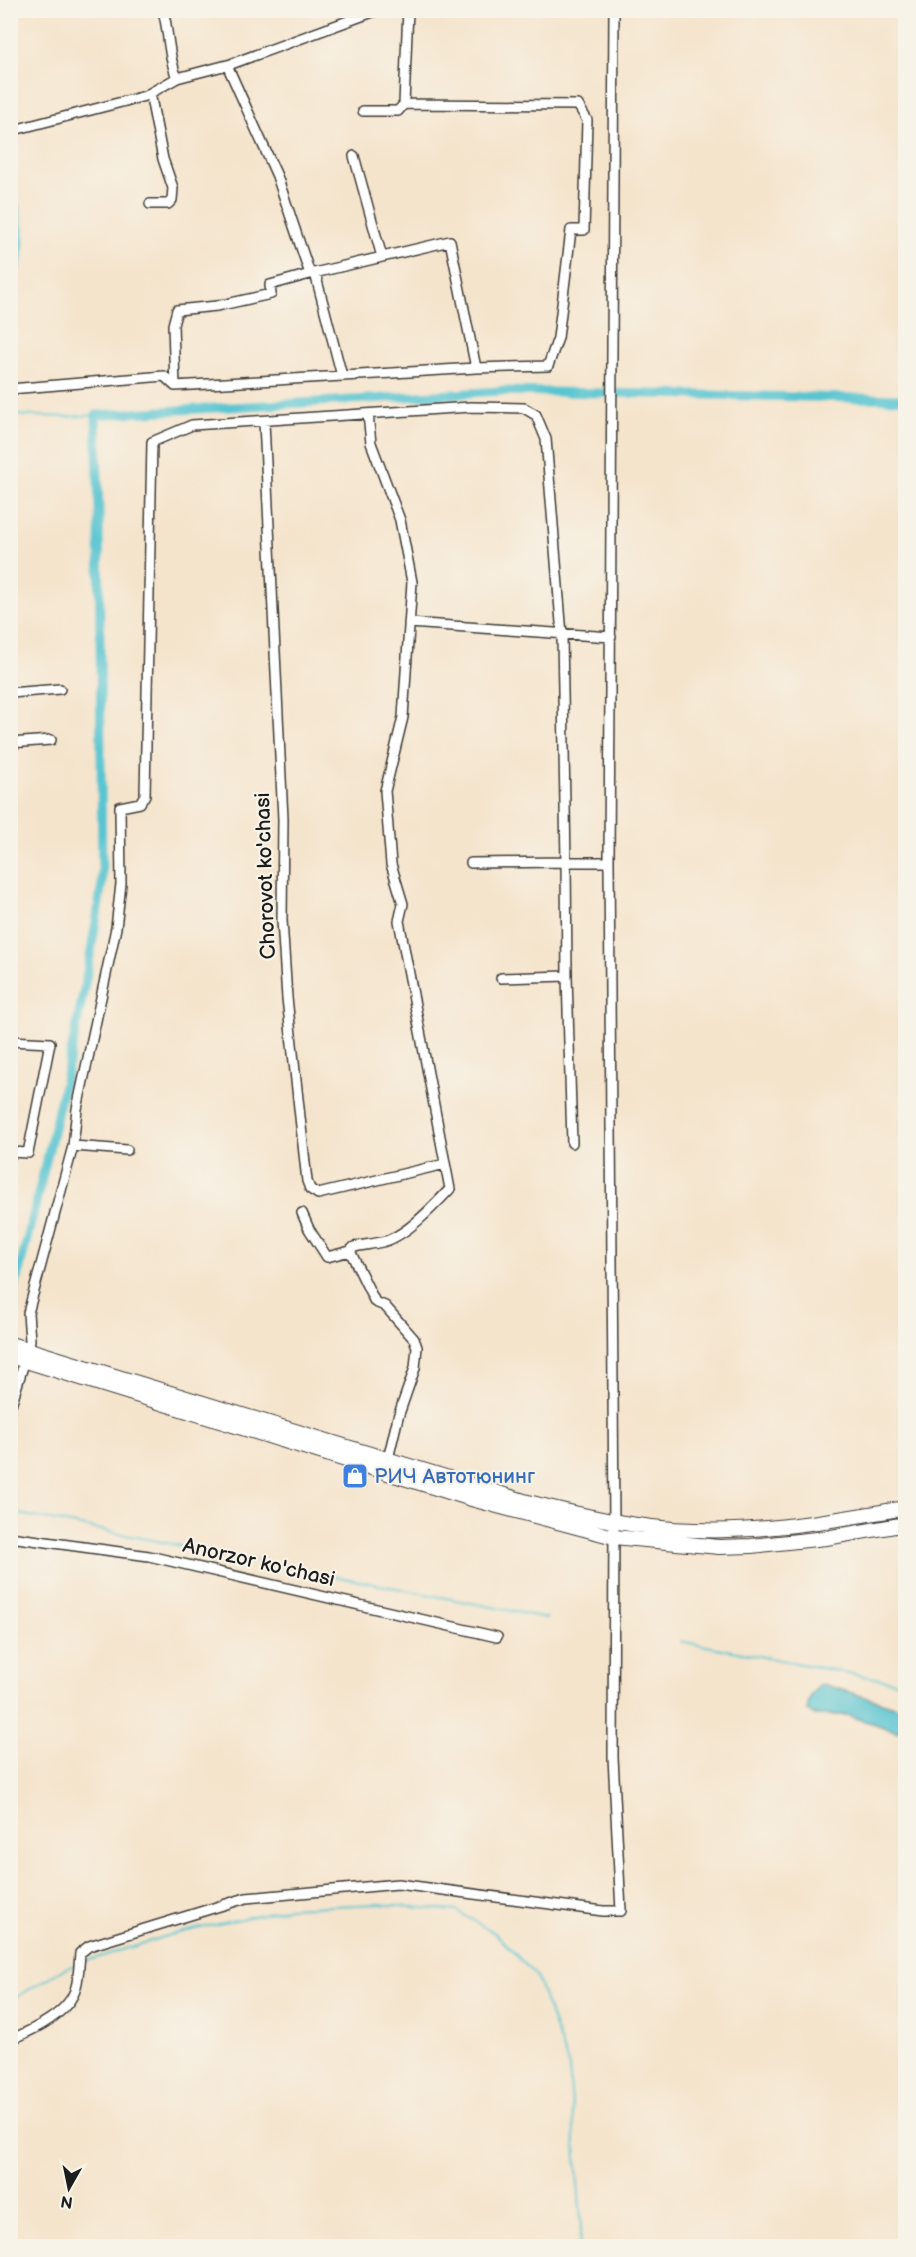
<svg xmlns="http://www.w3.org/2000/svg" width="916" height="2257" viewBox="0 0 916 2257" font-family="'Balsamiq Sans',sans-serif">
	<rect width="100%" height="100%" fill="#f7f3e8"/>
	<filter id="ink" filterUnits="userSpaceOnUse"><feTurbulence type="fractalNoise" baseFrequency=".0167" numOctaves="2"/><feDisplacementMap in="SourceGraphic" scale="12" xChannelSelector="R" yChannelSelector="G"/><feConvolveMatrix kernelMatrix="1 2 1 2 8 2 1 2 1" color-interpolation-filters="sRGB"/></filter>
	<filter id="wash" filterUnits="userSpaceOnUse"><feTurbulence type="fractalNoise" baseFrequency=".008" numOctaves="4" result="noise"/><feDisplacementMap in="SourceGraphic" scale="24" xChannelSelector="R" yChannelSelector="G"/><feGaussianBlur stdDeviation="1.35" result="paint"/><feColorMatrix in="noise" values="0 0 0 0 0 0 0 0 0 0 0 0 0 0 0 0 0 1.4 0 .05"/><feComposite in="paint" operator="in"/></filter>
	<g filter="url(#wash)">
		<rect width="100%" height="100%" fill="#f5e4cc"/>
		<path fill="#58c5d1" stroke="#3a7076" stroke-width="1.5" d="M822 1684 905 1709V1734L847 1715H814L807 1710C809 1698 812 1690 822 1684Z"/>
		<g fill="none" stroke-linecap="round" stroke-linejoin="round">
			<path stroke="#58c5d1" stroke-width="2" d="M10 415 67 417 96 415
				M10 1512 547 1618
				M680 1641 906 1684
				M83 1962 170 1935 288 1908 378 1904 457 1911 496 1934 537 1977 569 2067 581 2222 579 2246
				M10 2001 62 1970 77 1964"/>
			<path stroke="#58c5d1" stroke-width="9" d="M10 188C17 214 28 254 10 278
				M10 1308C45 1167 81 1027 102 883L99 510 96 415 502 391 906 399"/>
		</g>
	</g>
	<g filter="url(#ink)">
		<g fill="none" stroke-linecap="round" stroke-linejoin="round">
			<g stroke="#3d3a36" stroke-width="12">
				<path id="minor" d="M163 10C169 33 168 57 177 78
					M408 10 404 104 578 105 587 120 584 230H571L558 338 548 366 476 368
					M150 93 163 159 173 188 172 200 168 204H150
					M363 111H398L404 104
					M10 131 145 96 177 78 231 64 378 10
					M354 156 382 257
					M10 225 13 237 10 260
					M315 273 342 376
					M175 386 173 325 177 310 217 306 271 294 270 285 310 274
					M10 389 164 376 175 386 476 368 450 241 310 274 277 176 227 65
					M368 414 371 443 400 520 412 582 403 717 385 791 391 864 403 904 399 921 450 1189C434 1206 405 1237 382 1242 373 1244 363 1245 354 1247L350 1251 375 1302 385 1306 414 1339 417 1347 415 1368 398 1417 388 1459
					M264 422 283 819 282 920 287 998 307 1181 310 1189 318 1194 445 1164
					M409 623 611 637
					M10 693 60 689
					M10 743 51 740
					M567 976 572 1143
					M501 978 567 976 566 862H609
					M10 1041 50 1043 28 1153 10 1152
					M73 1146 127 1150
					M302 1213 309 1229 327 1257 350 1251
					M28 1349 30 1340 28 1313 73 1146 77 1109 116 928 121 884 120 807 140 803 145 795 152 442 192 425 471 407 524 408 536 415 546 439 562 635 566 862 471 863
					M10 1408 25 1360
					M10 1537 149 1556 497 1637
					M10 2040C33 2030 70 2013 76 1987 79 1976 79 1964 80 1953L89 1946 246 1898 398 1884 603 1911H621L613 1757 614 1522 609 862 614 10"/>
			</g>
			<g stroke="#3d3a36" stroke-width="16">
				<path id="highway" d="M10 1344 524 1501C580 1515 637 1529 695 1530 766 1533 836 1519 906 1508
					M10 1356 475 1500 614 1537 719 1547 751 1546 826 1538 906 1524"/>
			</g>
			<use href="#minor" stroke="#fff" stroke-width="9"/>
			<use href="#highway" stroke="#fff" stroke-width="14"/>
		</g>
	</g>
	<defs>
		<g id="shop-square" transform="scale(1.35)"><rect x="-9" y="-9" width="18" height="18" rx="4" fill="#3f7fe0" stroke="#f7f3e8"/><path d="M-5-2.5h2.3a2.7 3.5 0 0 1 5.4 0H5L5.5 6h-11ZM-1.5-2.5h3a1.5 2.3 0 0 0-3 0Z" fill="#fff"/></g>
	</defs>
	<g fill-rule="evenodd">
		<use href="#shop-square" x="355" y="1476"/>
	</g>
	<g text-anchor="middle" stroke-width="4.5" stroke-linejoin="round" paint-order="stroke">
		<g font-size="21" fill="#1c1c1c" stroke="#f7f3e8">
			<text transform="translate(265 876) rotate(-92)" y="7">Chorovot ko'chasi</text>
			<text transform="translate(259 1562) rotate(13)" y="7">Anorzor ko'chasi</text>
		</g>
		<g font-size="21" fill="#366cbe" stroke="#f7f3e8" text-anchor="start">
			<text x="374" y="1483">РИЧ Автотюнинг</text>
		</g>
	</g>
	<rect width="916" height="2257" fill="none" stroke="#f7f3e8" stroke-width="36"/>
	<g transform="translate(69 2188) rotate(189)" stroke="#f7f3e8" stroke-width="4.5" paint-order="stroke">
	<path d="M0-4.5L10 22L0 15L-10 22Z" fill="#1c1c1c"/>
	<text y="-9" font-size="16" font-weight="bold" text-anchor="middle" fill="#1c1c1c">N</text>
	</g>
</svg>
